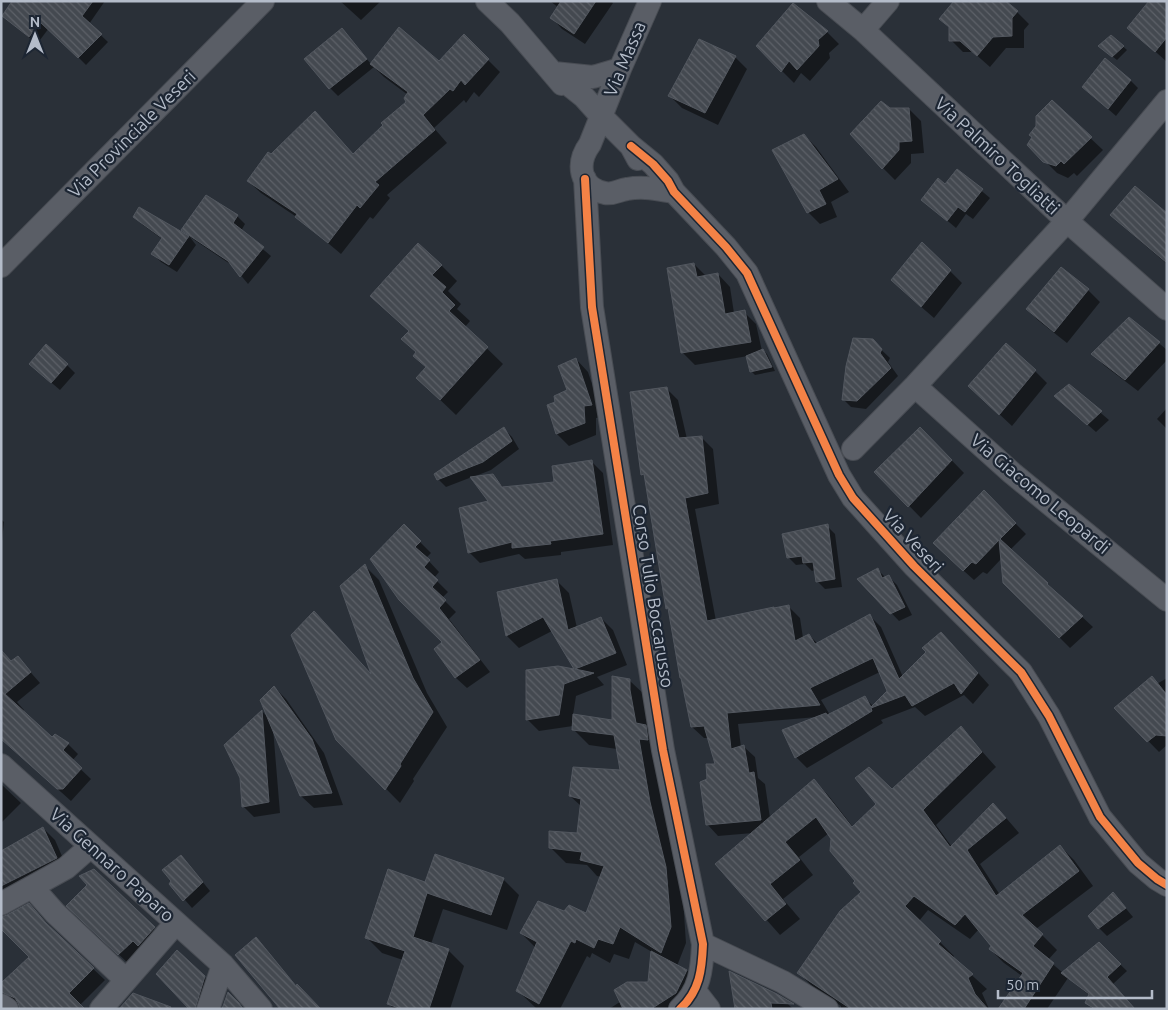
<svg xmlns="http://www.w3.org/2000/svg" width="1168" height="1010" viewBox="0 0 1168 1010" font-family="Ubuntu,sans-serif">
	<defs>
		<pattern id="building-back-hatch" width="6" height="6" patternUnits="userSpaceOnUse" patternTransform="scale(1.25)"><rect width="6" height="6" fill="#444950"/><path d="M-1 5l2 2M0 0l6 6M5-1l2 2" fill="none" stroke="#5d6168"/></pattern>
	</defs>
	<rect width="100%" height="100%" fill="#2a3038"/>
	<path fill="#0007" fill-rule="evenodd" d="M69 1H105L89 24 108 42 86 65 49 28 37 44 3 16Z
		M340 1H381L361 20Z
		M550 1H611L613 3 585 44 562 29 552 18 559 8Z
		M1167 1V62L1129 28Z
		M1017 12 1029 24 1024 30V48H1006L990 67 973 52H963L951 40V29L940 19Z
		M342 30 371 64 439 63 464 36 500 72 479 97 474 92 466 103 464 100 434 128 447 143 387 195 390 198 373 219 370 217 341 254 298 218 261 193 248 181 271 156 315 113 353 155 408 102V95L384 77 374 67 338 96 330 88Z
		M827 32 839 44 829 53 830 58 810 81 801 73 794 83 757 46Z
		M1111 36 1127 50 1117 60 1104 50Z
		M735 57 747 69 718 125 682 108 670 96Z
		M1130 80 1138 88 1116 116 1083 87Z
		M1052 102 1103 150 1077 176 1074 173 1068 178 1057 173 1029 145Z
		M889 109H909L921 121 924 153 911 154V163L895 180 883 168Z
		M804 135 816 147 849 192 831 202 837 217 820 224 808 212Z
		M958 171 990 198 973 219 966 214 956 228 923 200 946 186Z
		M140 209 190 238 183 230 237 216 245 224 241 231 271 256 248 284 233 266 190 237 196 245 177 272 161 262 153 254 162 239 143 225 135 217Z
		M1112 215H1167V264L1124 227Z
		M694 264 706 276 718 274 730 287 734 313 744 312 756 324 762 351 763 350 767 354 775 371 755 375 751 371 748 356 695 365 683 353 668 269Z
		M441 265 457 281 448 291 461 304 457 309 470 321 465 327 503 364 456 415 434 394 427 368 415 356 417 353 410 332 388 312Z
		M950 271 962 283 934 318 904 292Z
		M1088 290 1100 302 1067 343 1039 321 1027 309Z
		M1129 318 1167 350V360L1138 391 1105 366 1093 354Z
		M872 341 890 358 888 362 898 376 866 409 851 407 843 399Z
		M576 359 588 372 603 417 596 418V435L569 446 557 434 549 405 556 403 568 391Z
		M67 365 75 373 60 390 39 372Z
		M1035 371 1047 383 1012 426 982 398Z
		M1069 386 1109 420 1096 432 1063 403Z
		M667 389 678 400 687 439 702 438 713 449 719 504 695 509 716 621 789 607 800 618 803 638 809 635 818 644 870 616 881 627 903 677 953 645 989 685 973 704 964 695 925 716 915 707 881 720 883 723 807 768 796 757 817 717 738 724 741 747 743 746 755 757 758 778 765 784 770 818 814 781 828 795 853 827 961 728 996 767 936 825 952 847 993 805 1007 819 1019 833 980 864 1000 895 1060 846 1074 860 1093 886 1036 929 1057 950 1048 960 1063 973 1099 944 1127 971 1113 984 1134 1009H1093L1086 1002 1089 995 1068 978 1047 1009H999L1022 976 1004 963 990 949 993 946 979 929 970 939 928 910 919 921 954 956 953 958 987 989 982 993 989 1009H841V1006L813 987 799 973 863 892 829 833 799 857 813 875 783 899 800 919 780 935 717 864 753 833 718 836 707 824 709 780 717 765 709 738H704L692 727 670 611 667 608 646 477 643 474ZM880 672 889 691 873 706 865 698 830 715 821 700Z
		M1167 408V429L1157 419Z
		M504 429 512 437 519 449 491 470 473 477 492 475 504 488 556 483 592 462 603 473 613 545 561 552V555L525 559 519 554 480 563 469 552 490 502 472 477 446 487 438 479Z
		M932 440 964 473 921 518 876 472Z
		M984 492 1026 534 1010 550 1093 627 1070 648 1005 583 1002 558 987 574 983 572 974 580 945 554Z
		M1 519 4 522 2 541H1Z
		M404 526 431 553 426 558 439 572 434 578 448 592 442 598 456 612 449 619 490 672 467 688 456 678 436 649 444 642Z
		M827 526 835 534 842 587 825 589 817 581 815 570 812 571 805 564 796 565 788 557Z
		M365 566 379 580 427 693 447 727 413 779 414 781 400 803 337 739 374 677Z
		M878 570 886 578 889 577 897 585 912 615 899 621 859 579Z
		M557 581 569 593 577 628 601 618 613 630 627 665 597 677 604 685 576 696 573 715 614 721 630 681 646 696 682 884 686 943 677 966 687 970 703 986 691 1009H609L649 983 652 952 635 942 629 959 614 954 610 963 592 953 590 958 587 956 560 1009H537L518 991 536 948 521 933 564 913 586 915 601 877 597 876 587 865 566 863 550 847 578 835 581 806 570 796 622 771 617 749 589 745 573 729V726L539 731 527 719 576 671 552 631 519 648 507 636 498 593Z
		M1 651 12 662 18 658 40 683 17 702 24 710 23 712 53 739 68 744 78 754 72 761 91 779 71 801 1 738Z
		M1167 678V745L1159 752 1116 708Z
		M274 687 286 699 324 753 343 805 314 808 301 796 273 728 280 813 254 817 243 806 262 711 269 719Z
		M1 784 21 803 2 822H1Z
		M43 828 55 840 68 870 1 900V853Z
		M189 865 210 891 192 908 171 884Z
		M93 870 166 940 131 966 80 918Z
		M503 879 519 895 507 930 443 909 431 944 448 950 464 966 450 1009H394L388 1003 403 960 382 953 366 937 426 884Z
		M1113 893 1133 917 1107 936 1099 928Z
		M40 916 53 931 105 980 80 1005 21 1006 15 1003 1 1009V985L31 957Z
		M204 977 217 989 216 992 192 1009Z
		M782 998 793 1009H736Z"/>
	<path fill="url(#building-back-hatch)" stroke="#52575f" d="M12 1H93L82 16 102 34 78 58 40 22 29 37 2 16Z
		M561 1H596L574 34 550 18Z
		M954 1H1006L1018 11 1012 18V36L993 37 977 56 960 41H949V27L939 19Z
		M1149 1H1167V37L1155 52 1127 28Z
		M793 3 828 31 818 40 819 46 797 70 789 61 781 72 756 46Z
		M399 27 439 61 464 34 489 59 465 85 461 80 453 91 450 89 423 115 435 130 375 182 379 185 360 208 357 205 328 243 295 217 297 214 247 181 268 152 271 154 315 111 353 154 383 125 381 123 406 102 404 98 408 92 370 64Z
		M342 28 367 59 329 89 304 59Z
		M1111 35 1124 46 1112 57 1098 46Z
		M699 39 736 56 705 113 668 96Z
		M1105 58 1131 80 1108 109 1082 87Z
		M1052 100 1092 137 1064 164 1061 161 1056 166 1043 162 1027 145 1032 137 1029 135 1036 126V116Z
		M881 101 890 108H909L912 141 899 142V150L882 169 850 134Z
		M804 134 838 179 819 190 826 204 807 213 772 150Z
		M957 169 983 189 965 212 958 207 947 221 921 200 938 178 945 184Z
		M1135 186 1167 213V263L1110 215Z
		M206 195 238 215 233 223 264 247 240 277 228 261 181 230Z
		M139 207 189 236 169 265 151 254 162 238 133 217Z
		M922 242 951 270 921 307 891 280Z
		M418 243 442 265 432 275 446 287 442 292 455 305 449 311 488 347 440 400 416 378 426 367 413 356 416 352 401 339 409 331 370 296Z
		M694 263 697 277 718 273 725 314 745 310 751 342 681 353 667 268Z
		M1061 267 1089 289 1054 332 1026 309Z
		M1129 317 1160 342 1125 380 1091 354Z
		M853 338 873 339 882 349 880 353 891 368 857 401 842 400 846 366Z
		M1006 343 1036 370 999 415 968 386Z
		M46 344 68 364 51 383 29 364Z
		M763 349 772 367 750 372 746 356Z
		M576 358 592 405 584 406 585 423 556 434 547 405 555 402 554 396 567 390 558 366Z
		M1069 384 1102 411 1087 425 1054 396Z
		M667 387 679 438 702 436 708 493 685 498 707 621 774 607V608L789 605 795 641 809 634 815 644 870 614 899 679 926 652 922 648 941 632 978 673 961 694 954 683 912 706 905 695 871 708 872 711 795 758 782 730 826 713 827 715 865 696 871 707 887 691 873 658 810 688 820 705 727 713 731 749 744 745 749 773 754 772 761 820 706 825 700 782 707 779 706 764H715L704 726 691 727 681 678H680L668 608 666 609 644 474 641 475 630 392Z
		M504 427 512 441 483 462 437 480 434 474Z
		M920 427 952 460 908 507 874 472Z
		M592 460 603 534 550 541 551 544 512 548V542L468 553 459 508 488 501 470 477 493 474 502 487 554 482 552 466Z
		M984 490 1016 523 1000 539 1048 583 1047 584 1083 616 1059 638 1003 583 999 540 976 564 972 562 963 571 933 543Z
		M404 524 421 541 415 547 430 560 424 567 438 580 432 587 446 600 439 608 480 660 455 678 434 649 442 642 399 600 370 559Z
		M828 524 835 579 816 582 813 562 803 563 802 556 787 558 782 534Z
		M365 564 413 678 433 712 400 764 401 766 385 790 336 740 291 635 314 611 371 674 340 586Z
		M878 568 882 578 889 575 905 607 890 614 857 579Z
		M557 579 568 630 601 617 616 653 575 669 594 673 564 684 559 715 526 720V670L558 666 574 669 543 617 506 636 497 592Z
		M1 650 11 661 18 656 31 672 5 694 52 737 55 734 69 743 63 750 82 768 63 789H57L1 739Z
		M612 676 630 679V690L636 723 646 725 648 740 639 739 650 802 666 867 671 927 661 953 620 927 613 944 598 939 594 948 576 939 575 943 571 941 539 1004 516 991 537 942 520 933 538 901 564 911 569 905 586 913 604 866 580 860 582 852 549 848V831L577 833 581 799 569 796 573 767 620 770 614 735 572 730 573 714 612 720Z
		M1152 676 1167 695V736L1156 735 1147 742 1114 708Z
		M274 686 312 739 332 793 300 796 260 700Z
		M262 710 269 802 242 807 240 778 224 745Z
		M961 726 982 752 923 810 950 847 993 803 1006 818 967 850 996 896 1060 845 1079 871 1022 915 1043 934 1033 946 1054 963 1024 1009H998L1023 973 989 949 991 946 965 914 955 925 914 896 905 906 941 941 938 944 973 974 968 978 975 994 988 1009H851L797 973 840 911 861 892 853 883 855 881 830 851 831 839 816 817 785 842 800 860 770 884 786 904 765 921 715 864 814 779 852 827 876 804 855 778 869 767 892 789Z
		M43 827 57 858 1 886V851Z
		M435 854 504 878 491 915 427 893 413 937 449 949 429 1009H402L387 1004 405 951 365 938 388 869 425 882Z
		M181 855 203 882 183 901 169 884 171 881 162 870Z
		M94 869 155 927 138 946 133 941 118 955 66 906 87 885 79 876Z
		M1113 892 1126 908 1098 929 1088 916Z
		M29 903 46 923 94 968 69 993 85 1009H20L18 1003 15 998 1 992V983L29 957 1 929V917L7 915Z
		M256 937 296 986 297 984 321 1009H280L235 955Z
		M1099 942 1121 964 1107 977 1135 1009H1095L1085 1003 1089 994 1061 973Z
		M177 950 205 976 195 1009H189L156 974Z
		M651 951 687 970 676 993 651 1009H623L614 990 627 982H648Z
		M729 971 777 994 794 1004 771 1003 772 1009H735Z
		M228 992 239 1003 243 1009H222Z
		M133 993 171 1007 170 1009H119Z"/>
	<g fill="none" stroke-linecap="round" stroke-linejoin="round">
		<g stroke="#484c53" stroke-width="24">
			<path id="minor" d="M487 1 510 23 562 84
				M650 1 620 69 590 144C576 163 579 188 605 193 613 195 619 190 627 189 643 186 658 189 674 192
				M828 1 863 30 1067 221 1167 309
				M863 30 888 1
				M554 73 584 97 601 116 631 146 638 159
				M554 73 593 77 620 69
				M631 146 653 164 668 181 674 192 726 247 747 273 839 475 853 498 914 566 1021 672 1049 716 1100 817 1138 863 1157 879 1167 885
				M585 179 592 307 663 750 703 944C702 969 700 991 680 1009
				M1 266 263 1
				M915 386 1012 473 1167 600
				M853 449 915 386 1067 221 1167 101
				M1 765 223 965 261 1009
				M32 887 55 913 126 980
				M1 904 66 868 91 846
				M703 944 783 982 827 1009
				M695 991 709 1009
				M1 1005 7 1009
				M101 1009 176 923
				M208 1009 223 965"/>
		</g>
		<use href="#minor" stroke="#5a5e66" stroke-width="22"/>
		<g stroke="#1d2633" stroke-width="11">
			<path id="cycleway" d="M631 146 653 164 668 181 674 192 726 247 747 273 839 475 853 498 914 566 1021 672 1049 716 1100 817 1138 863 1157 879 1167 885
				M585 179 592 307 663 750 703 944C702 969 700 991 680 1009"/>
		</g>
		<use href="#cycleway" stroke="#f48246" stroke-width="8"/>
	</g>
	<g text-anchor="middle" stroke-width="4.5" stroke-linejoin="round" paint-order="stroke">
		<g font-size="18" fill="#b4bcc9" stroke="#1d2633">
			<text transform="translate(625 59) rotate(-67)" y="6">Via Massa</text>
			<text transform="translate(132 134) rotate(-45)" y="6">Via Provinciale Veseri</text>
			<text transform="translate(997 156) rotate(43)" y="6">Via Palmiro Togliatti</text>
			<text transform="translate(1040 494) rotate(40)" y="6">Via Giacomo Leopardi</text>
			<text transform="translate(913 541) rotate(47)" y="6">Via Veseri</text>
			<text transform="translate(653 596) rotate(81)" y="6">Corso Tulio Boccarusso</text>
			<text transform="translate(112 865) rotate(42)" y="6">Via Gennaro Paparo</text>
		</g>
	</g>
	<rect width="1168" height="1010" fill="none" stroke="#b4bcc9" stroke-width="5"/>
	<g transform="translate(35 35)" stroke="#1d2633" stroke-width="4" paint-order="stroke">
	<path d="M0-4L9 19L0 12L-9 19Z" fill="#b4bcc9"/>
	<text y="-8" font-size="14" font-weight="bold" text-anchor="middle" fill="#b4bcc9">N</text>
	</g>
	<path d="M998 990v8h154v-8" fill="none" stroke="#b4bcc9" stroke-width="2.5"/>
	<text x="1006" y="990" font-size="15" fill="#b4bcc9" stroke="#1d2633" stroke-width="4" paint-order="stroke">50 m</text>
</svg>
